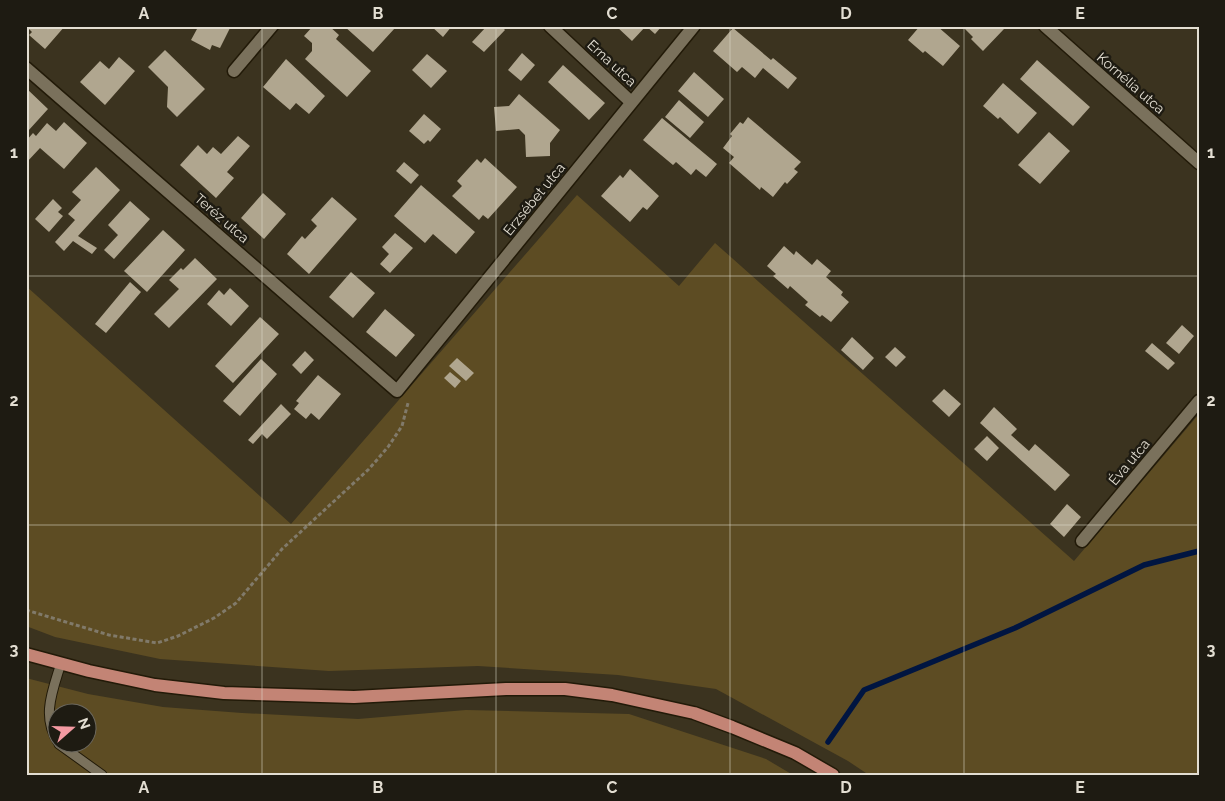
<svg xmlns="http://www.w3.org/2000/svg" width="1225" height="801" viewBox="0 0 1225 801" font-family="Raleway,sans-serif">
	<rect width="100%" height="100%" fill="#3b331f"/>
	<path fill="#5d4c23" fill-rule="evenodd" d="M577 195 679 286 715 243 1074 561 1199 414V775H869L848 761 716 689 618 675 478 666 329 671 160 659 55 637 26 626V286L291 524Z
		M26 678 88 694 163 707 242 713 358 719 466 710 629 714 766 759 793 775H26ZM58 714H88V744H58Z"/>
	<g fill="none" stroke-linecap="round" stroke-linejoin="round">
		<path stroke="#001541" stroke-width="5.5" d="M828 742 864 690 1015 628 1144 565 1199 551"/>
	</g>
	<path fill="#b0a68f" d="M26 26H65L45 49 29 35 32 32Z
		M192 26H231L220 48 212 45 210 50 191 40 197 29Z
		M313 26H329L339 35 336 39 371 71 347 97 305 59 312 51V43L304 36Z
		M344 26H392L395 28 373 52Z
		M431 26H452L443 37Z
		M487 26H501L505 30 484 52 472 42Z
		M616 26H646L632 41Z
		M646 26H662L655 34Z
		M920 26H937L960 46 943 66 925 51 923 53 908 40Z
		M962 26H1001L1004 29 983 51 971 39 973 37Z
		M733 28 771 60 773 58 797 78 788 89 763 68 755 78 742 67 737 72 713 51Z
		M165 50 205 89 177 117 167 107 168 87 148 67Z
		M522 53 535 65 521 81 508 70Z
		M427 54 447 71 431 88 412 70Z
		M119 57 135 71 105 105 80 82 100 61 109 69Z
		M286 59 325 96 309 114 296 103 290 110 263 87Z
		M1037 60 1090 107 1073 126 1020 79Z
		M563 65 605 103 589 120 548 82Z
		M694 72 724 99 708 117 678 91Z
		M1003 83 1037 113 1018 134 1000 117 998 119 983 106Z
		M26 88 48 109 28 131 26 130Z
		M519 94 560 130 550 143V156L526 157 525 135 519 129 496 131 494 107 509 106Z
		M679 100 704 122 690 138 665 117Z
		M424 114 441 129 430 142 428 140 424 144 409 131Z
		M748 117 801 162 794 169 798 172 787 184 785 182 773 197 761 187 760 190 729 163 734 157 723 148 732 136 730 134 740 122 743 124Z
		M662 118 717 164 706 177 696 169 691 175 676 162 673 165 643 140Z
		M64 122 87 143 64 169 40 148 26 163V141L33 133 36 136 47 123 56 131Z
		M1049 132 1070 151 1040 184 1018 165Z
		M238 136 250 146 227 172 234 178 216 198 180 165 198 145 207 154 213 147 221 154Z
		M485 158 517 187 488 219 483 215 479 220 452 196 462 186 457 181 477 159 481 163Z
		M404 162 419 175 411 184 396 171Z
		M96 167 120 190 78 236 97 248 92 254 73 241 64 251 55 242 75 220 68 214 81 200 72 192Z
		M630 169 659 196 647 210 643 207 630 222 601 196 620 175 623 178Z
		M421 185 475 232 456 254 433 234 425 243 394 216Z
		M263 193 286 214 264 239 241 218Z
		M332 197 357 219 309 274 287 254 302 236 305 239 317 226 311 220Z
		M53 199 62 208 58 212 63 216 49 232 35 219Z
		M130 201 150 219 114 259 104 250 118 235 108 225Z
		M163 230 185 250 147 292 124 271Z
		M395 233 413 248 390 273 380 264 389 254 382 247Z
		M784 246 794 255 796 251 812 265 817 259 831 271 826 277 843 292 841 295 849 302 831 322 822 315 820 317 805 305 808 302 790 286 788 289 773 276 776 274 767 266Z
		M195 258 217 279 169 328 154 314 179 289 169 280 181 268 183 270Z
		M351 272 375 293 353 318 329 297Z
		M130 282 141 292 106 333 95 324Z
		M230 288 249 306 231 326 207 304 219 290 224 295Z
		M385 309 415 335 396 357 366 332Z
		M260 317 279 334 233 383 215 366Z
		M1182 325 1194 336 1179 354 1166 343Z
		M852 337 874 358 863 370 841 350Z
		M1152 343 1175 363 1168 370 1145 351Z
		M895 347 906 357 896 367 885 357Z
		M305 351 314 360 301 374 292 365Z
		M457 358 474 373 466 381 449 366Z
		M261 359 277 374 240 416 223 401Z
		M450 372 461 381 455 388 444 378Z
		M318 375 341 394 319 420 311 413 306 419 294 409 299 403 296 401Z
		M944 389 961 404 949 417 932 401Z
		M281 404 291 414 267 439 262 434 253 444 248 440Z
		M994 407 1017 429 1011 435 1029 451 1035 444 1070 475 1055 491 980 423Z
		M987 436 999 448 987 461 974 449Z
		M1067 504 1081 517 1064 537 1050 524Z"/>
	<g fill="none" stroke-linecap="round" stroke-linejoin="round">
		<g stroke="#221a08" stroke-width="11">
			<path id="lane" d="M58 742C41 716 53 690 61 663
				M59 744 102 775"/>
		</g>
		<g stroke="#221a08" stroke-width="15">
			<path id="street" d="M550 26 631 102
				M1045 26 1199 163
				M26 68 397 391 694 26
				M234 71 272 26
				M1082 541 1199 401"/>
		</g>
		<g stroke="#221a08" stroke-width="15">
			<path id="primary" d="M26 654 89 671 155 685 224 693 354 697 506 689H565L612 695 694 713 732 727 795 753 833 775"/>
		</g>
		<path stroke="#817a6a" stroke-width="3" stroke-dasharray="4 2.5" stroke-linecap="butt" d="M26 610 109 635 157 643 178 636 214 618 236 603 282 549 369 469 388 447 402 426 408 403"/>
		<use href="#lane" stroke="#7a715c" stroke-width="9"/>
		<use href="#street" stroke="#7a715c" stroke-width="12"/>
		<use href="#primary" stroke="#c38475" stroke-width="12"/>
	</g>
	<path fill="none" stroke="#e3ded2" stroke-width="1" stroke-opacity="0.55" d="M262 26V775M496 26V775M730 26V775M964 26V775M26 276H1199M26 525H1199"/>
	<g text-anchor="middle" stroke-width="5" stroke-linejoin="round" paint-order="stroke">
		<g font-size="14" fill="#e3ded2" stroke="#1e1b12">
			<text transform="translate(612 63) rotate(43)" y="5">Erna utca</text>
			<text transform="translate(1131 83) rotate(41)" y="5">Kornélia utca</text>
			<text transform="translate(534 199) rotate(-51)" y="5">Erzsébet utca</text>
			<text transform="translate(222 218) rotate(41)" y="5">Teréz utca</text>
			<text transform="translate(1129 462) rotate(-50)" y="5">Éva utca</text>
		</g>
	</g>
	<rect width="1225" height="801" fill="none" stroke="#1e1b12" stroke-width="55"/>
	<g transform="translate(72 728) rotate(70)"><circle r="24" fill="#1e1b12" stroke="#6d695f"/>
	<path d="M0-4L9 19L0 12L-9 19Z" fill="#f49aa2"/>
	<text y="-8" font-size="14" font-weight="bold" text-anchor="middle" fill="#e3ded2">N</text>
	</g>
	<rect x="28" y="28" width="1170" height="746" fill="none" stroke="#e3ded2" stroke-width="2"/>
	<g font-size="16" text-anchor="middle" font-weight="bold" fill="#e3ded2">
		<text x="144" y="19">A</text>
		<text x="378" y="19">B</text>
		<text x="612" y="19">C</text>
		<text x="846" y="19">D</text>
		<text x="1080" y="19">E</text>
		<text x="14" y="158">1</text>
		<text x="1211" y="158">1</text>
		<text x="14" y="406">2</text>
		<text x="1211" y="406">2</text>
		<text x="14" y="655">3</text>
		<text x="1211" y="655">3</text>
		<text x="144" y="793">A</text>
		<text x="378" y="793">B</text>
		<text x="612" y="793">C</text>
		<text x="846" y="793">D</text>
		<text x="1080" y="793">E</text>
	</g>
</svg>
